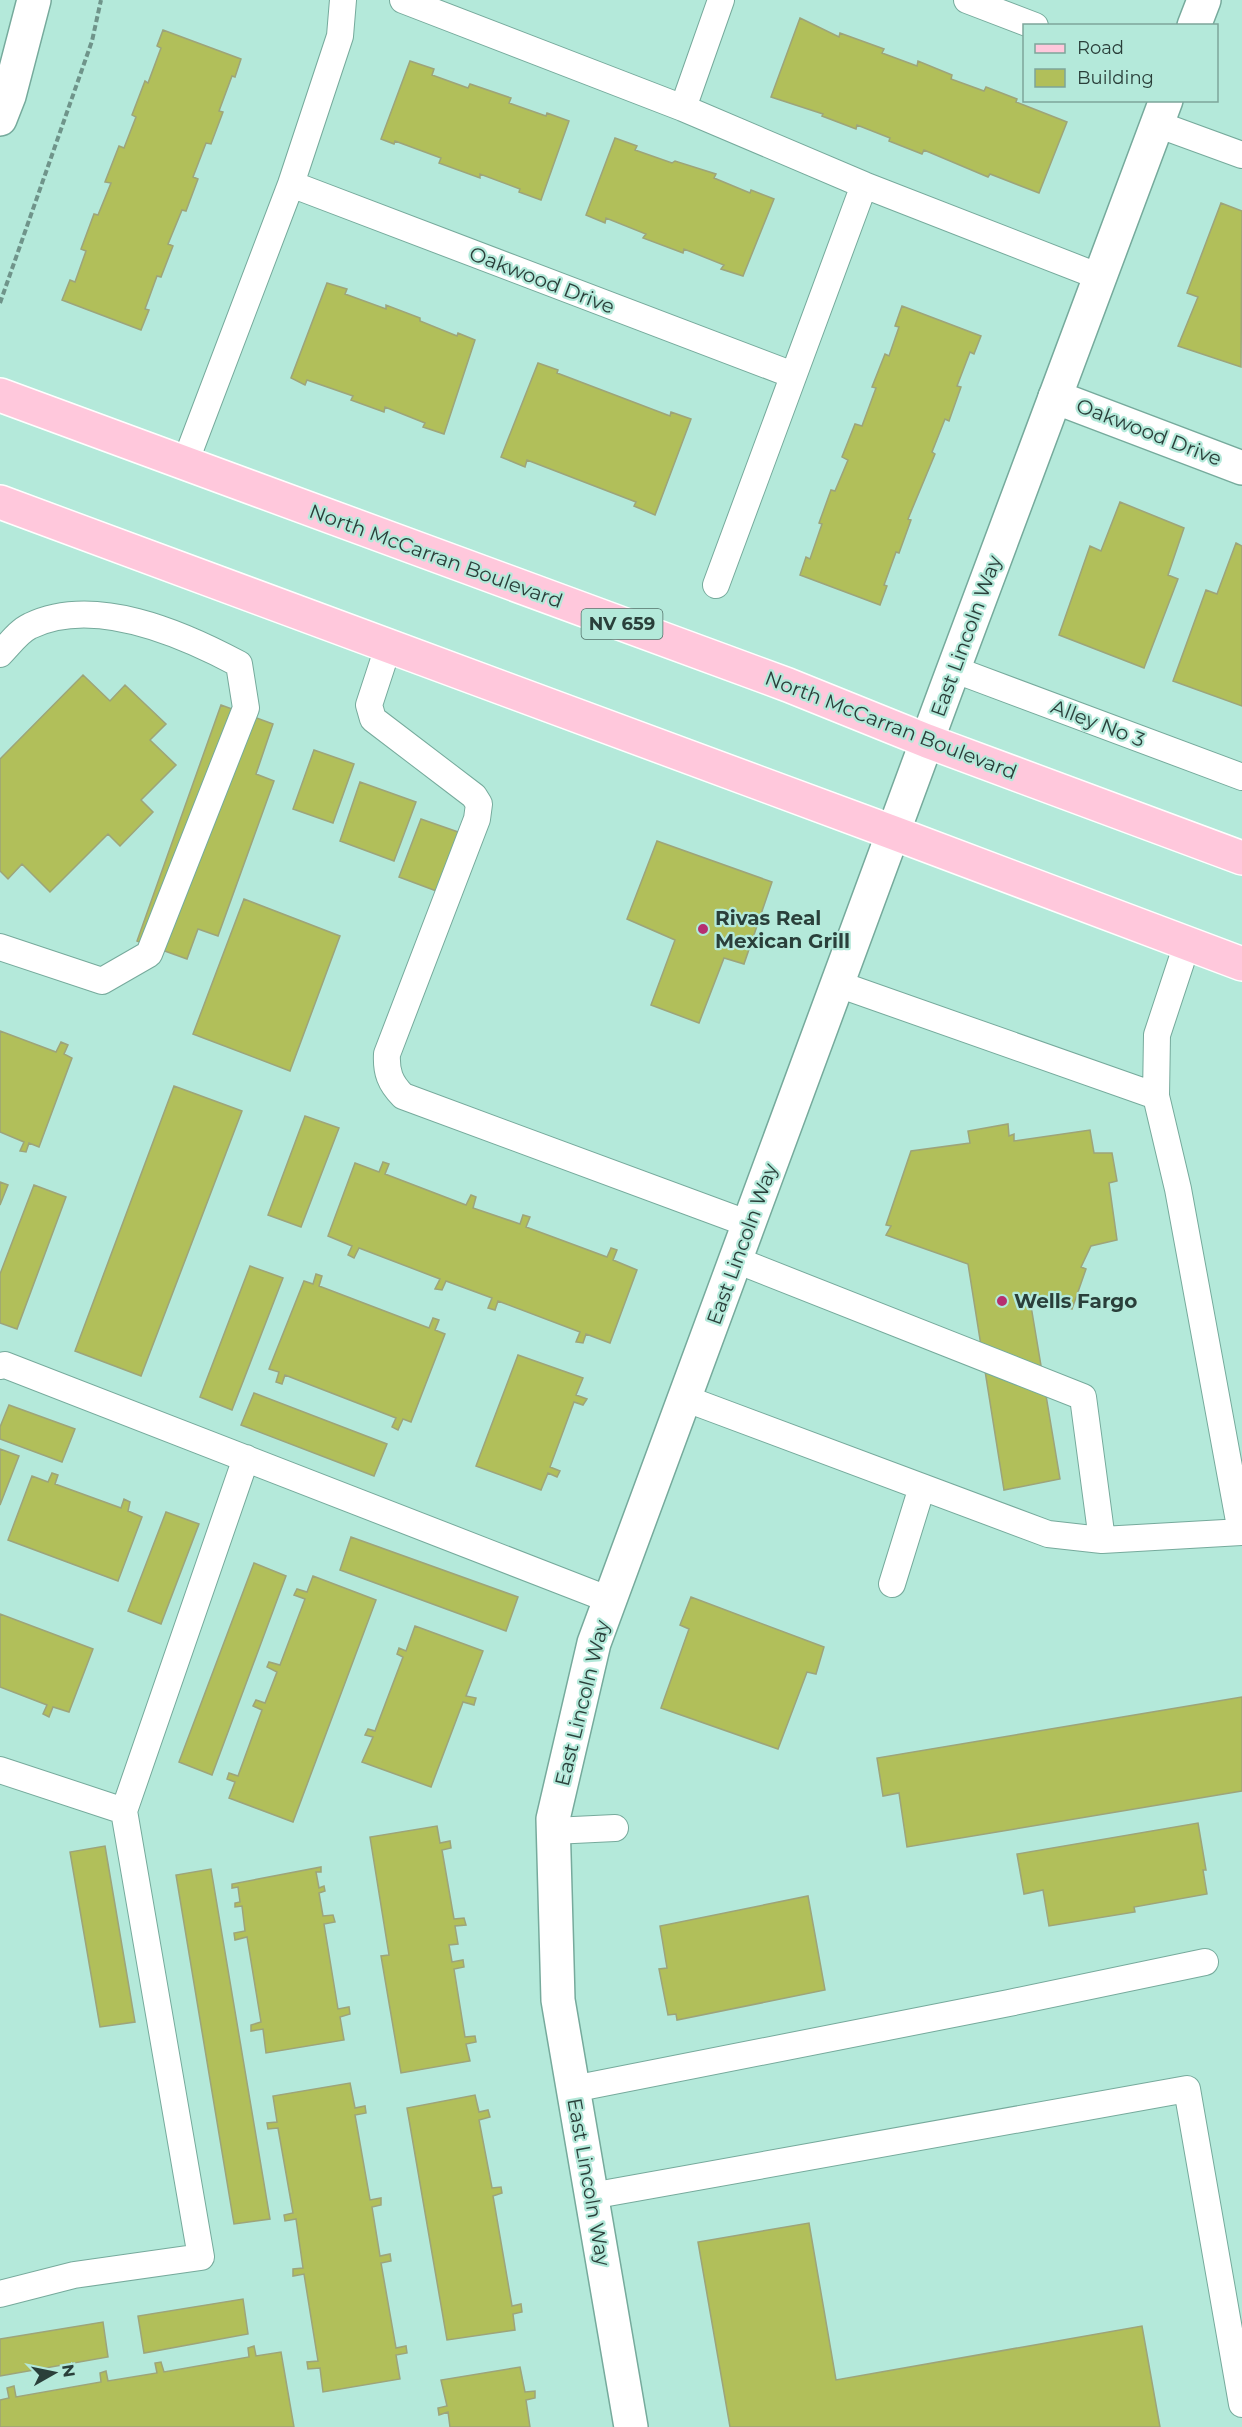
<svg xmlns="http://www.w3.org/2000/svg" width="1242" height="2427" viewBox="0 0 1242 2427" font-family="Montserrat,sans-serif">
	<rect width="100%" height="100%" fill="#b4e9da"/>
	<path fill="#b1bf5a" stroke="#9da47a" stroke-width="1.5" d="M800 18 839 37 840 33 884 49 882 53 917 66 918 61 952 75 951 79 984 91 986 87 1017 99 1016 102 1067 122 1039 193 990 174 988 177 924 150 922 154 889 141 890 138 857 125 856 129 822 116 823 114 771 97Z
		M163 30 241 59 235 77 232 76 219 111 223 112 211 144 206 143 193 177 198 179 186 211 182 210 168 244 173 246 161 277 157 276 145 309 149 310 141 330 62 300 70 280 75 282 86 251 81 249 94 214 98 215 111 183 105 182 119 146 124 148 136 117 132 115 145 81 148 83 161 48 157 46Z
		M410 61 434 69 432 75 468 88 470 84 511 98 509 103 546 116 547 113 569 121 541 200 519 192 520 189 480 174V178L439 163 441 158 395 141 394 144 381 139Z
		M615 138 637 146 635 150 672 163 675 161 716 174 714 178 750 193 751 190 774 199 743 276 721 269 724 265 684 249 683 253 643 238 646 234 606 218 605 223 586 215Z
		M1221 203 1242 211 1241 367 1178 346 1198 297 1187 293Z
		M327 283 347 289 345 294 386 309V305L420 318V321L457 336 458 333 475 340 444 434 423 427 425 423 385 407 384 412 351 400 353 396 307 380 305 385 291 378Z
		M902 306 981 336 974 354 970 352 957 386 961 387 949 421 945 419 932 452 935 454 908 519 911 520 899 553 896 552 884 585 887 586 880 605 800 575 806 557 810 559 822 524 819 523 831 490 835 491 848 460 842 457 855 424 862 426 876 388 872 387 885 354 889 356 899 327 895 326Z
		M538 363 558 370 557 373 670 416 671 412 691 419 655 515 634 506 636 502 527 460 525 467 501 457Z
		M1120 502 1184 528 1168 575 1178 579 1144 668 1059 635 1090 546 1101 551Z
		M1236 543 1242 546V706L1173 681 1206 590 1217 594Z
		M83 675 110 701 125 685 166 724 150 740 176 765 141 800 153 812 120 846 108 834 50 892 22 864 8 879 0 871V759Z
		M221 705 273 724 256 774 274 781 218 936 198 929 187 959 137 941Z
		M314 750 354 764 333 823 293 809Z
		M360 782 416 802 394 861 340 841Z
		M421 819 461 833 439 892 399 877Z
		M657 841 772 882 744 964 724 958 699 1023 651 1005 675 940 627 919Z
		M244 899 340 936 290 1071 193 1034Z
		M0 1031 56 1052 61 1042 68 1045 64 1054 72 1058 39 1147 29 1143 26 1152 20 1151 24 1142 0 1132Z
		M174 1086 242 1111 141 1376 75 1351Z
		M305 1116 339 1128 301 1227 268 1215Z
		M1008 1124 1009 1136 1014 1134V1141L1090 1130 1094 1153H1112L1117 1181 1109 1183 1117 1240 1091 1246 1081 1267 1086 1269 1072 1309 1029 1294 1060 1479 1004 1490 968 1264 886 1235 891 1226 886 1225 911 1151 970 1143 968 1131Z
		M383 1162 389 1164 385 1174 466 1205 471 1195 476 1197 473 1208 520 1224 523 1215 530 1217 526 1227 607 1257 611 1248 617 1250 613 1260 637 1270 610 1343 586 1334 583 1343 576 1342 580 1332 498 1301 495 1310 488 1308 492 1298 446 1281 442 1290 435 1289 440 1279 359 1248 354 1258 348 1255 352 1246 328 1236 355 1163 379 1172Z
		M0 1182 8 1185 0 1205Z
		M34 1185 66 1197 17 1329 0 1323V1274Z
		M250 1266 283 1278 232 1410 200 1397Z
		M316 1274 322 1276 319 1286 429 1328 433 1318 439 1320 435 1330 445 1334 411 1422 403 1419 398 1430 392 1427 396 1418 285 1375 282 1384 276 1382 279 1372 269 1369 304 1281 313 1284Z
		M518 1355 583 1378 576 1395 587 1399 583 1405 574 1402 550 1467 560 1471 557 1477 548 1473 541 1490 476 1466Z
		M254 1393 387 1444 374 1476 241 1425Z
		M9 1405 75 1429 62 1462 0 1439V1427Z
		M0 1449 19 1456 0 1505Z
		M52 1473 58 1475 55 1484 121 1508 124 1499 130 1502 128 1511 142 1517 118 1581 8 1540 32 1476 48 1482Z
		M166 1512 199 1524 161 1624 128 1611Z
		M351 1537 518 1597 506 1631 340 1570Z
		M254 1563 286 1576 212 1775 179 1762Z
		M313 1576 376 1600 293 1822 229 1798 235 1782 227 1779 229 1773 238 1776 262 1710 253 1706 256 1700 265 1703 277 1672 267 1667 269 1662 280 1665 305 1599 294 1595 297 1589 307 1592Z
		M691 1597 824 1647 816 1674 807 1672 778 1749 661 1708 689 1629 680 1625Z
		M0 1614 93 1649 69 1712 53 1707 49 1717 43 1714 47 1705 0 1687Z
		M415 1626 483 1651 466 1696 476 1698 474 1705 463 1702 431 1787 362 1762 373 1737 365 1735 368 1729 375 1731 403 1657 397 1654 399 1648 406 1651Z
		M1242 1697V1791L907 1847 899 1793 883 1796 877 1758Z
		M1198 1823 1206 1870H1203L1207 1894 1134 1907 1135 1912 1049 1926 1043 1890 1024 1894 1017 1854Z
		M437 1826 440 1843 450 1841 451 1848 442 1850 454 1919 464 1918 466 1925 455 1926 458 1944 449 1945 452 1962 463 1960 464 1967 454 1969 465 2037 475 2036 476 2042 466 2044 470 2061 401 2073 381 1956 389 1955 370 1837Z
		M105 1846 135 2022 100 2027 70 1852Z
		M321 1867V1872H316L319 1888 324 1886 325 1891 319 1893 323 1916 333 1915 335 1922 324 1924 338 2009 349 2007 350 2014 340 2017 344 2040 266 2053 263 2029 251 2031V2025L261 2022 247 1937 235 1940 234 1933 245 1931 242 1906 235 1907V1903L240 1902 238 1887 232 1888V1884Z
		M211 1869 270 2219 234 2224 176 1875Z
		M808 1896 825 1990 677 2020 676 2014 668 2015 659 1969 667 1968 660 1926Z
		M350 2083 355 2108 365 2106 366 2113 355 2115 370 2200 381 2198V2205L372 2207 380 2256 390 2254 391 2261 381 2263 396 2348 406 2346 407 2353 396 2355 400 2379 323 2392 320 2368 308 2369 307 2362 318 2361 304 2274 293 2276V2269L303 2268 296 2219 285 2221 284 2215 293 2213 278 2128 268 2129 267 2123 277 2122 273 2096Z
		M475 2095 479 2112 488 2110 490 2117 479 2120 492 2188 501 2187 502 2193 493 2196 512 2306 521 2304 522 2312 513 2314 515 2330 447 2340 407 2108Z
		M809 2223 836 2380 1142 2326 1160 2427H730L698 2242Z
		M243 2299 248 2334 144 2353 138 2316Z
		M103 2322 108 2357 0 2376V2339Z
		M254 2346 256 2356 281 2352 294 2427H0V2400L9 2398 7 2388 14 2386 16 2397 101 2382 100 2373 106 2371 108 2381 157 2373 155 2363 161 2362 164 2372 249 2357 248 2348Z
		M520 2367 525 2392 535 2391V2398L526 2400 530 2427H450L448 2412 439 2415 438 2408 447 2406 441 2380Z"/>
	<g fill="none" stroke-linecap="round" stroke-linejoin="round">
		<g stroke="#76aa9c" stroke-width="28">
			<path id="service" d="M403 0 683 108 864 185 716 585
				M967 0 1035 26
				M683 108 721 0
				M1157 124 1242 155
				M291 184 793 375
				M864 185 1100 277
				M185 463 291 184 340 36 343 0
				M388 647 369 705 373 719 474 796 479 804 477 819 387 1054C386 1072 390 1083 403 1096L749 1224
				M0 654C9 645 19 631 30 626 94 595 181 633 239 664L246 708 149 954 102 981 0 947
				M953 669 1242 777
				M1187 944 1157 1035 1156 1096 1178 1189 1241 1532
				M838 984 1156 1096
				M736 1260 1083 1397 1102 1540
				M0 1366 5 1365 610 1600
				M684 1398 1048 1534 1102 1540 1242 1532
				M892 1584 922 1487
				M0 1770 124 1811
				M553 1831 615 1828
				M573 2089 1009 2003 1205 1962
				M591 2196 1187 2089 1242 2404
				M0 2294 74 2275 201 2257 124 1811 246 1458"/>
		</g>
		<g stroke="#76aa9c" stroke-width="36">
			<path id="minor" d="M1055 397 1242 468"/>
		</g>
		<g stroke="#76aa9c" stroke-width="36">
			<path id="tertiary" d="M1194 26 1204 0
				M0 119 9 96 34 0
				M631 2427 558 2000 553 1819 594 1643 945 692 1166 100"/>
		</g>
		<g stroke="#fff" stroke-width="36">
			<path id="primary" d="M0 395 788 685 927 741 1242 858
				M0 502 894 833 1242 964"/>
		</g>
		<path stroke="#6f948a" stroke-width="4" stroke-dasharray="6 3" stroke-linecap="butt" d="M0 303 92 41 101 0"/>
		<use href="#service" stroke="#fff" stroke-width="26"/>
		<use href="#minor" stroke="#fff" stroke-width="33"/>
		<use href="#tertiary" stroke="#fff" stroke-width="33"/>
		<use href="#primary" stroke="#ffc8dc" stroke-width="33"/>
	</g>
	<g fill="#b62f70" stroke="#b4e9da" stroke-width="2">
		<circle cx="703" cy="929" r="6"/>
		<circle cx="1002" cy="1301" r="6"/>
	</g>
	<g text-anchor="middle" stroke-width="4.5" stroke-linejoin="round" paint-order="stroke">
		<rect fill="#b4e9da" stroke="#53726a" stroke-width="1.5" x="581.5" y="609" width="81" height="30" rx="4.5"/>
		<g font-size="18" font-weight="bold" fill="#2a3f3a">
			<text x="622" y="630">NV 659</text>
		</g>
		<g font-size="20" fill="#2a3f3a" stroke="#b4e9da">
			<text transform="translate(542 280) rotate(21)" y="7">Oakwood Drive</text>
			<text transform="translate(1149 432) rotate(21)" y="7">Oakwood Drive</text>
			<text transform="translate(436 556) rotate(20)" y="7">North McCarran Boulevard</text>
			<text transform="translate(966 636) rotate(-70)" y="7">East Lincoln Way</text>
			<text transform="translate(1098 723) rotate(21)" y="7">Alley No 3</text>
			<text transform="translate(891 725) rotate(21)" y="7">North McCarran Boulevard</text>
			<text transform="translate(742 1244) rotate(-70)" y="7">East Lincoln Way</text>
			<text transform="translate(582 1703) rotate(-76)" y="7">East Lincoln Way</text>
			<text transform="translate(589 2182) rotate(80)" y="7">East Lincoln Way</text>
		</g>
		<g font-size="20" font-weight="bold" fill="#2a3f3a" stroke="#b4e9da" text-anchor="start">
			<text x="715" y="925">Rivas Real<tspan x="715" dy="23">Mexican Grill</tspan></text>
			<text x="1014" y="1308">Wells Fargo</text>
		</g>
	</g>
	<rect x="1023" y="24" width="195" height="78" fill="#b4e9da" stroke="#7da59a" stroke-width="1.5"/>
	<rect x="1035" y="44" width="30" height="9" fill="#ffc8dc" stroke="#7da59a" stroke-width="1.5"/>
	<text x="1077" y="54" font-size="18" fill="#2a3f3a">Road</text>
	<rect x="1035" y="69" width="30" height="18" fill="#b1bf5a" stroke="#7da59a" stroke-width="1.5"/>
	<text x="1077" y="84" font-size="18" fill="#2a3f3a">Building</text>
	<g transform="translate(54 2373) rotate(81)" stroke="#b4e9da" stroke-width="4.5" paint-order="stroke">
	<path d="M0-4.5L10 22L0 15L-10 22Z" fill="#2a3f3a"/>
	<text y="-9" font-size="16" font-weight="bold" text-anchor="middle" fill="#2a3f3a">N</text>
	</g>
</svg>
